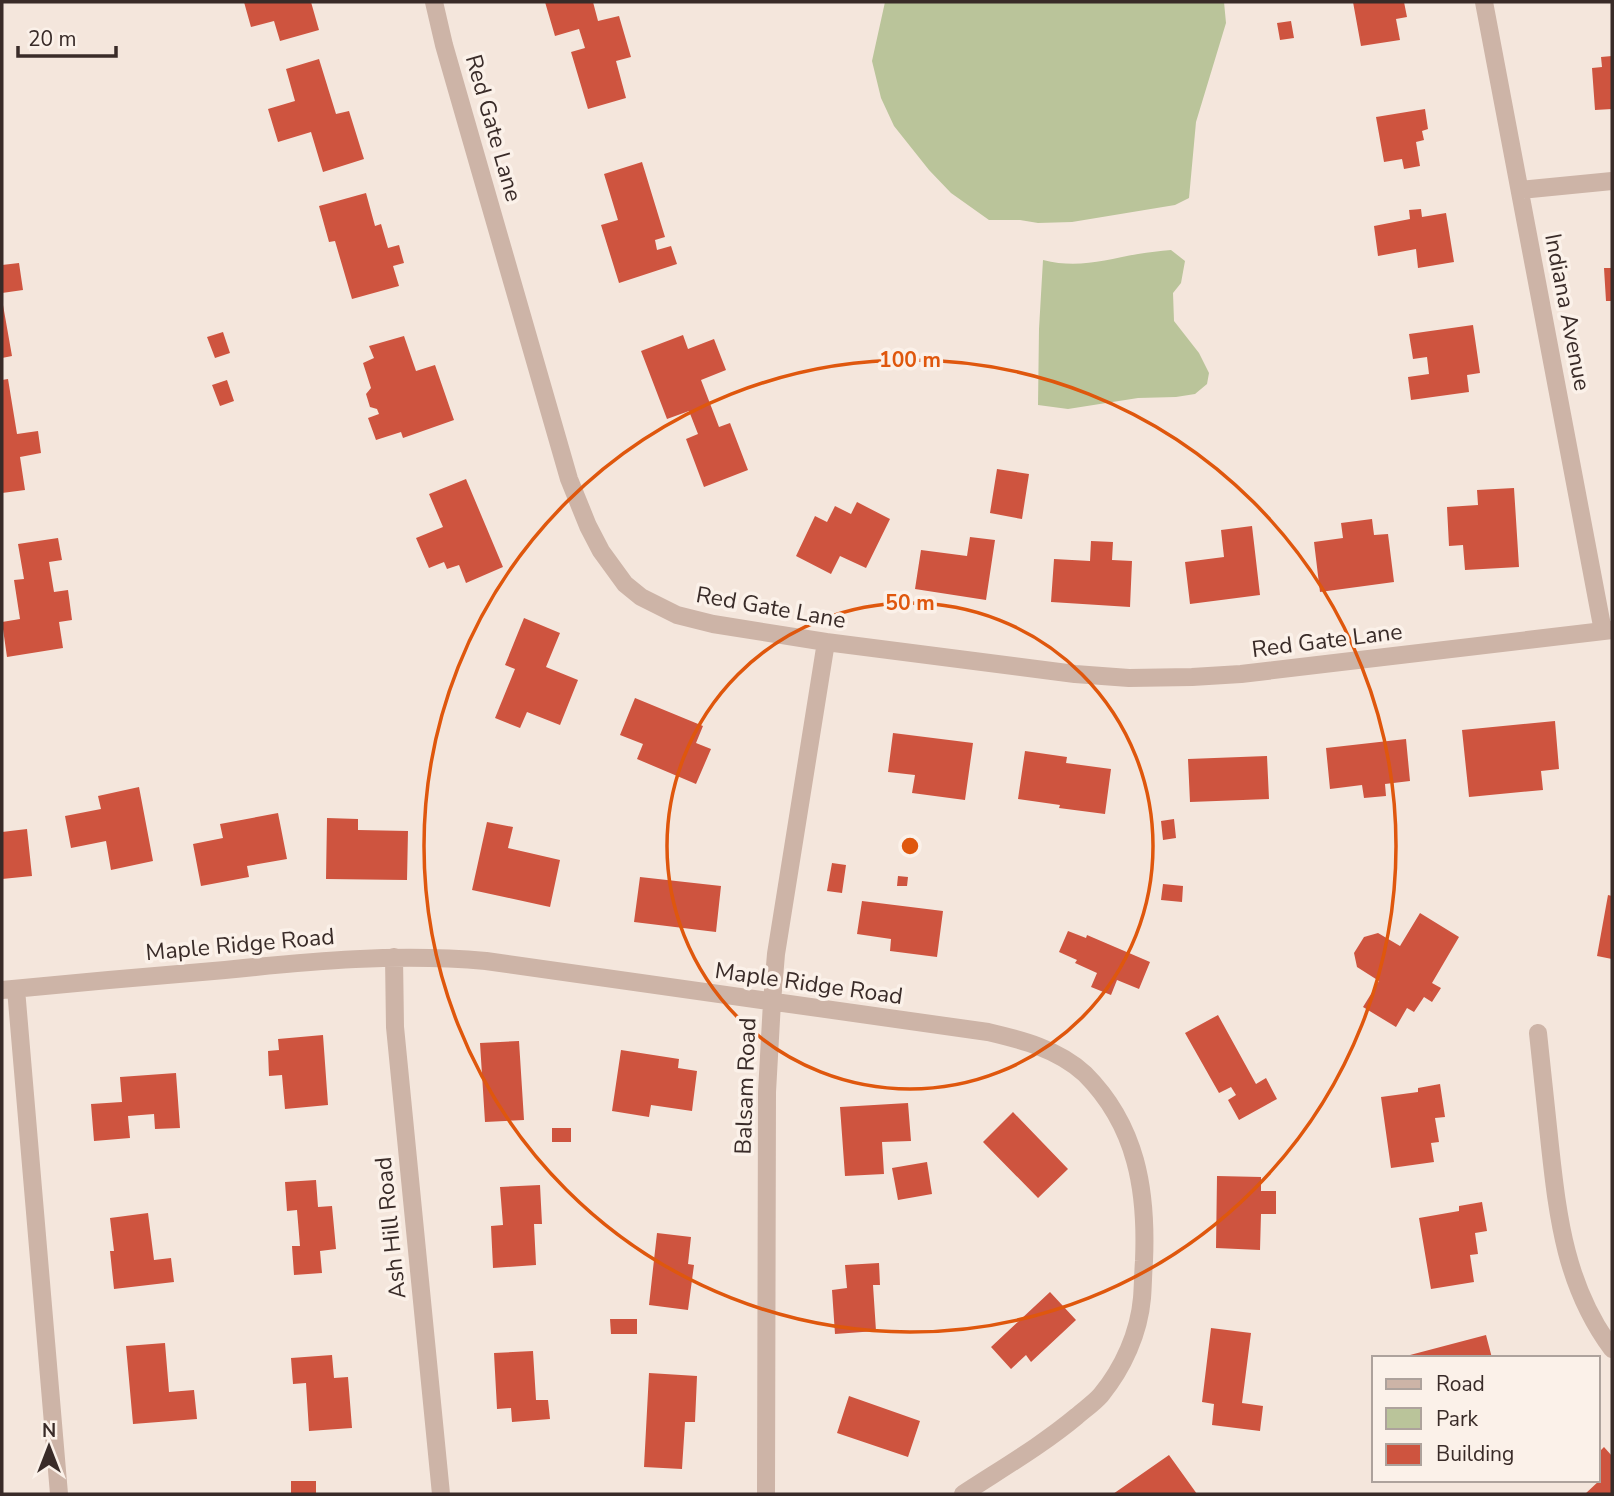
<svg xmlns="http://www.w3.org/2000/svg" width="1614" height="1496" viewBox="0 0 1614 1496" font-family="'Nunito Sans',sans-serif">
	<rect width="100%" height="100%" fill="#f4e6dc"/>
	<path fill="#bac49a" d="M885 2H1224L1226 23 1196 122 1189 198 1175 205 1072 222 1038 223 1020 220H989L951 193 929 170 894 126 881 98 872 61Z
		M1171 250 1185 261 1181 283 1173 293 1174 321 1199 353 1209 373 1207 384 1195 394 1176 397 1138 398 1068 409 1038 405 1039 329 1043 260C1078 269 1104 260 1138 254 1149 252 1160 251 1171 250Z"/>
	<path fill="#ce543f" d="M244 2H311L319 30 280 41 274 21 251 27Z
		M545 2H593L598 21 619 16 631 57 616 61 626 98 588 109 571 52 585 48 579 29 555 36Z
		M1353 2H1404L1407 17 1396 19 1400 40 1361 46Z
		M1291 21 1294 38 1280 40 1277 23Z
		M1612 56V109L1595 110 1592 68 1602 67 1601 57Z
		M319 59 336 114 349 111 364 159 323 172 311 132 278 142 268 109 295 101 286 69Z
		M1425 109 1428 129 1422 131 1424 140 1416 142 1420 166 1404 169 1402 159 1384 162 1376 117Z
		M642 162 665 237 655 240 657 250 671 246 677 264 619 283 601 225 618 220 604 174Z
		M366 193 375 226 381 224 388 248 399 245 404 263 393 266 399 286 352 299 335 241 329 242 319 206Z
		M1421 209 1422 217 1446 213 1454 262 1418 268 1416 249 1378 256 1374 226 1410 219 1409 210Z
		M19 263 23 290 2 293V265Z
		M1604 268H1612V301H1606Z
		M2 305H3L12 356 2 358Z
		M1473 325 1480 373 1467 375 1469 392 1411 400 1408 377 1429 374 1427 357 1413 359 1409 334Z
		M223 332 230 353 215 358 207 337Z
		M683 335 688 349 714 339 726 370 701 380 719 427 730 423 748 470 704 487 686 439 698 434 689 411 667 419 641 351Z
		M404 336 416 371 435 365 454 420 403 438 401 432 376 440 368 418 379 414 377 409 370 407 366 394 371 388 363 363 374 358 369 346Z
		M8 379 17 434 38 431 41 453 20 457 25 490 2 493V380Z
		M227 380 234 401 220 406 212 385Z
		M997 469 1029 474 1022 519 990 513Z
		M466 479 503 567 466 583 459 565 447 569 444 562 429 568 416 538 443 527 429 494Z
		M1514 488 1519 567 1465 570 1463 545 1449 546 1447 507 1478 505 1477 490Z
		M857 502 890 519 866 568 840 556 831 574 796 556 815 516 827 522 835 506 851 514Z
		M1372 519 1374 535 1388 534 1394 582 1320 592 1314 542 1343 538 1341 523Z
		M1252 526 1260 595 1190 604 1185 562 1224 557 1221 530Z
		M970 537 995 540 986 600 915 589 921 550 967 556Z
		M58 538 62 560 49 562 54 592 68 590 72 620 59 622 63 648 7 657 2 622 20 619 14 580 24 579 18 544Z
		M1091 541 1113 542 1112 560 1132 561 1130 607 1051 602 1054 559 1090 561Z
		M524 618 560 633 546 667 578 680 560 725 527 712 520 728 495 718 515 669 505 665Z
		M635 698 703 726 696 743 711 749 696 784 637 759 643 744 620 735Z
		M1555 721 1559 769 1541 771 1543 790 1469 797 1462 730Z
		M893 733 973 743 965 800 912 793 915 775 888 772Z
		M1406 739 1410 781 1385 784 1386 796 1364 798 1362 785 1330 789 1326 748Z
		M1025 751 1067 757 1066 763 1111 769 1105 814 1059 808 1060 805 1018 799Z
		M1267 756 1269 799 1190 802 1188 759Z
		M139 787 153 861 111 870 106 841 71 848 65 816 101 809 98 796Z
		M278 813 287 859 247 866 249 877 201 886 193 844 223 838 220 824Z
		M327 818 358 819V830L408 831 407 880 326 879Z
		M1174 819 1176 838 1163 840 1161 821Z
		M487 822 513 827 508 848 560 860 550 907 472 890Z
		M27 829 32 876 2 879V832Z
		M832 863 846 865 842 893 827 891Z
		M898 876 908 877 907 886H897Z
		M640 877 721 886 716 932 634 922Z
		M1163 884 1183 886 1182 902 1161 900Z
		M1608 895 1612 896V959L1597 956Z
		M862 901 943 911 937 957 890 951 891 939 857 934Z
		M1420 913 1459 937 1432 983 1441 988 1432 1002 1424 997 1414 1012 1407 1008 1396 1027 1363 1007 1379 981 1357 967 1354 953 1364 937 1378 933 1400 946Z
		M1068 931 1086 938 1087 935 1150 962 1139 989 1117 980 1111 995 1091 987 1097 973 1075 963 1077 960 1059 952Z
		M1218 1015 1256 1084 1266 1078 1277 1099 1239 1120 1228 1100 1236 1095 1231 1087 1219 1093 1185 1033Z
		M323 1035 328 1105 285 1109 282 1075 269 1076 268 1051 279 1050 278 1039Z
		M519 1041 524 1120 485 1122 480 1043Z
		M621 1050 679 1059 678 1068 697 1071 692 1111 651 1105 649 1117 612 1111Z
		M176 1073 180 1128 155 1129 154 1114 128 1116 130 1138 94 1141 91 1104 122 1102 120 1077Z
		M1440 1084 1445 1117 1435 1118 1439 1142 1431 1143 1434 1162 1391 1168 1381 1097 1418 1092V1088Z
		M908 1103 911 1141 882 1142 884 1174 845 1176 840 1107Z
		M1013 1112 1068 1169 1038 1198 983 1142Z
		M552 1128H571V1142H552Z
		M927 1162 932 1194 898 1200 892 1168Z
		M1217 1176 1261 1177V1191H1276V1214H1261L1260 1250 1216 1248Z
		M316 1180 318 1207 332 1206 336 1249 320 1251 322 1273 294 1275 292 1246H300L297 1210 287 1211 285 1182Z
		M540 1185 542 1224H534L536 1265 493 1268 491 1226 503 1225 500 1187Z
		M1482 1202 1487 1231 1475 1233 1478 1254 1470 1255 1474 1282 1431 1289 1419 1218 1459 1211V1206Z
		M148 1213 154 1260 171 1258 174 1282 114 1289 110 1251H114L110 1218Z
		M657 1233 691 1237 688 1264 694 1265 688 1310 649 1305Z
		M879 1263 880 1285H873L876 1331 835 1334 832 1290 847 1288 845 1265Z
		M1050 1292 1076 1320 1031 1362 1026 1355 1011 1369 991 1347Z
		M610 1319H637V1334H611Z
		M1211 1328 1251 1333 1242 1403 1263 1406 1260 1431 1212 1425 1214 1404 1202 1402Z
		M1486 1335 1492 1358H1410V1355Z
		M165 1343 169 1392 194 1390 197 1419 133 1424 126 1346Z
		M533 1351 536 1400H548L550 1419 512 1422 511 1408 497 1409 494 1353Z
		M332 1355 334 1378 348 1377 352 1428 309 1431 306 1383 293 1384 291 1358Z
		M649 1373 697 1376 695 1422H685L682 1469 644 1467Z
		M849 1396 920 1421 908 1457 837 1433Z
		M1604 1447 1612 1456V1494H1585L1600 1480 1598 1479V1453Z
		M1169 1455 1197 1494H1113Z
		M291 1481H316V1494H291Z"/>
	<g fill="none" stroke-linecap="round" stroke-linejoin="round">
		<path stroke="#cdb4a7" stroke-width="18" d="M434 2 444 45 569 479 588 526 601 551 625 584 641 597 677 615 713 624 826 642 1075 674 1129 678 1192 677 1241 674 1612 630
			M1484 2 1603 631
			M1520 190 1612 181
			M394 957 395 1027 441 1494
			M16 989 59 1494
			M2 990C76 983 151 976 225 970 312 961 398 953 486 961L988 1032C1022 1040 1058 1049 1085 1074 1137 1126 1147 1191 1144 1261 1143 1273 1143 1286 1142 1298 1139 1333 1123 1368 1101 1395 1094 1403 1085 1409 1077 1416 1041 1446 1001 1469 963 1494
			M1538 1033C1542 1071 1546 1108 1550 1146 1558 1219 1566 1287 1612 1349
			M766 1494 767 1092 772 1002 776 954 826 642"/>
	</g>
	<g fill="none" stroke="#df570d" stroke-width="3.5">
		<circle cx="910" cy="846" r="243"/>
		<circle cx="910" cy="846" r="486"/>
	</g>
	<g text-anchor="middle" stroke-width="7" stroke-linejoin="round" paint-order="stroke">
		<g font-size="23" fill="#392b28" stroke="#fbf1e9">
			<text transform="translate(494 128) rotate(74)" y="8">Red Gate Lane</text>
			<text transform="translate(1568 312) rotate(79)" y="8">Indiana Avenue</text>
			<text transform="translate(771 607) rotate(10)" y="8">Red Gate Lane</text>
			<text transform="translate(1327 640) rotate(-7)" y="8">Red Gate Lane</text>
			<text transform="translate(240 944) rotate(-5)" y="8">Maple Ridge Road</text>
			<text transform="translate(809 983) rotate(8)" y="8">Maple Ridge Road</text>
			<text transform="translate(745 1086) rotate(-88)" y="8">Balsam Road</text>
			<text transform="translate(390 1228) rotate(-96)" y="8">Ash Hill Road</text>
		</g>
	</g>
	<circle cx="910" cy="846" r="10" fill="#df570d" stroke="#fbf1e9" stroke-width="3.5"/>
	<g font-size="21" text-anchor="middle" font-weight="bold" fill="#df570d" stroke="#fbf1e9" stroke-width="7" stroke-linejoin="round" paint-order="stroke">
		<text x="910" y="367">100 m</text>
		<text x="910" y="610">50 m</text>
	</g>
	<rect width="1614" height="1496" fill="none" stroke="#392b28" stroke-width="7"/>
	<rect x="1372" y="1356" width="228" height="126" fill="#fbf1e9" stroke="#ada29c" stroke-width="2"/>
	<rect x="1386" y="1379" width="35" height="10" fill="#cdb4a7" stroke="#ada29c" stroke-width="2"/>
	<text x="1436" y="1391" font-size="21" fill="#392b28">Road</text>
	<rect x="1386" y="1408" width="35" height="21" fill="#bac49a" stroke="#ada29c" stroke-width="2"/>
	<text x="1436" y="1426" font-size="21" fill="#392b28">Park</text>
	<rect x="1386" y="1444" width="35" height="21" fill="#ce543f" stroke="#ada29c" stroke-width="2"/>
	<text x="1436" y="1461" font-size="21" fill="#392b28">Building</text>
	<g transform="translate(49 1447)" stroke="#fbf1e9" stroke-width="5" paint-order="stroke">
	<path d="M0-5L12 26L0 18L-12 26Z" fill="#392b28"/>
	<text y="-10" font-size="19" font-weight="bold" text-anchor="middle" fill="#392b28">N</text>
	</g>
	<path d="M18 46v10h98v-10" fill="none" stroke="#392b28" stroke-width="3.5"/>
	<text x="28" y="46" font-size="21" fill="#392b28" stroke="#fbf1e9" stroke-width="5" paint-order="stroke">20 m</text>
</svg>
